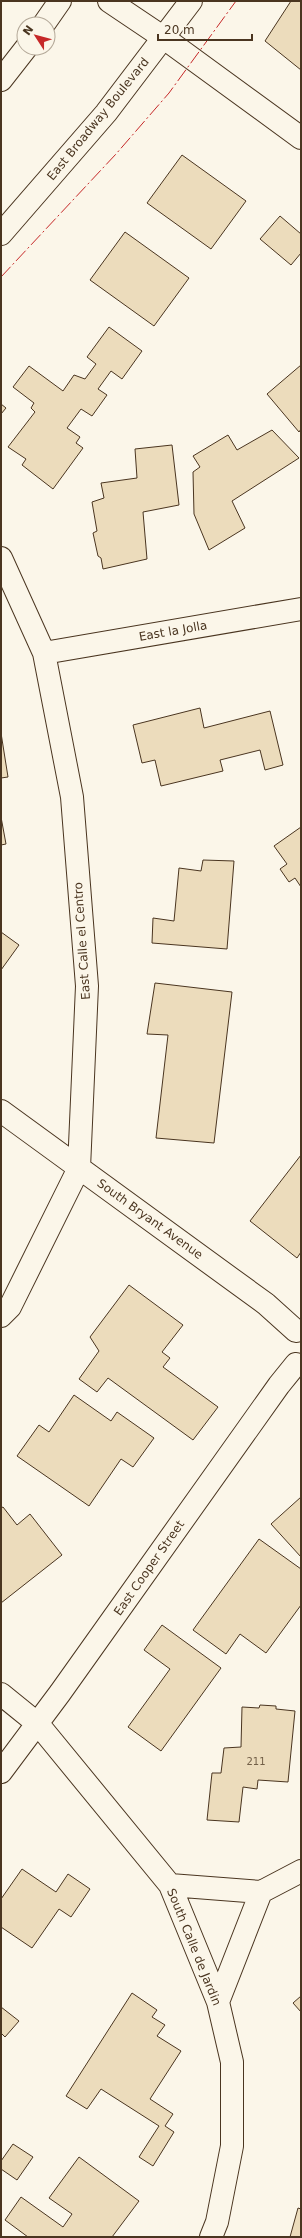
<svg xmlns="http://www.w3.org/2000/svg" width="302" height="2238" viewBox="0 0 302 2238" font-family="'DejaVu Sans',sans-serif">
	<rect width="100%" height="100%" fill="#fbf6e9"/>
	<path fill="#ecdcbc" stroke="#4a3520" d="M291 1H301V70L265 41Z
		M182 155 246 201 211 249 147 203Z
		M280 216 301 234V253L291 265 260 239Z
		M125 232 189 278 154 326 90 280Z
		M109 327 142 351 122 379 111 371 98 389 107 395 92 416 81 409 67 428 80 437 76 443 83 448 53 489 22 465 26 459 8 447 35 412 31 408 34 403 13 387 29 366 63 391 74 375 85 379 96 364 87 357Z
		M301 365V429L299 432 267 394Z
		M1 404 6 408 1 414Z
		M272 430 299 458 232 501 245 528 209 550 194 514 193 472 200 467 193 456 228 435 237 450Z
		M172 445 179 505 143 512 147 559 103 569 101 558 98 556 93 533 97 531 92 502 104 498 101 483 137 478 135 449Z
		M200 708 204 728 270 711 283 765 265 770 260 750 220 760 223 771 161 786 155 760 142 763 133 725Z
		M1 733 8 777 1 778Z
		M1 817 6 844 1 845Z
		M301 827V887L295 878 289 882 280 869 287 864 274 846Z
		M203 860 234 861 227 949 152 943 153 918 174 921 179 868 201 871Z
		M1 932 19 945 1 970Z
		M155 983 232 992 214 1143 156 1138 168 1035 147 1034Z
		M301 1155V1252L297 1258 250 1221Z
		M129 1285 183 1325 162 1352 170 1358 163 1367 218 1407 193 1440 108 1378 97 1392 79 1379 99 1351 90 1337Z
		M74 1395 111 1421 117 1412 154 1438 133 1467 121 1459 89 1506 17 1456 39 1425 49 1432Z
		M301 1497V1557L271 1524Z
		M3 1507 17 1525 30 1514 62 1555 1 1603V1508Z
		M259 1539 301 1569V1605L266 1653 240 1634 226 1654 193 1630Z
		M162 1625 221 1668 161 1751 128 1727 170 1669 144 1650Z
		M260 1705 276 1706V1709L295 1711 288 1782 258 1780 257 1789 243 1787 239 1822 207 1820 212 1773H221L224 1748 241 1747 242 1707 259 1708Z
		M22 1869 56 1892 68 1874 90 1889 71 1917 59 1909 32 1948 1 1927V1899Z
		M132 1993 157 2010 152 2017 165 2025 157 2036 181 2051 150 2099 173 2114 165 2126 174 2132 153 2166 139 2157 159 2126 101 2089 87 2109 66 2096Z
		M301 1996V2012L293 2003Z
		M1 2007 19 2021 5 2037 1 2033Z
		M13 2144 33 2157 17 2180 1 2169V2161Z
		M79 2157 139 2201 112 2237H28L5 2220 21 2197 63 2227 72 2214 49 2198Z
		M298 2208 301 2209V2237H290Z"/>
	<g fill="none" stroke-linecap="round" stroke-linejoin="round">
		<g stroke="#4a3520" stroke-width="24">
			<path id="minor" d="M1 558 44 653 72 797 87 986 79 1168 10 1307 1 1316
				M44 653 301 609
				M1 1111 266 1304 296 1331
				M1 1694 38 1724 170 1885 218 2002 232 2062V2146L217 2222 211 2237
				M1 1772 60 1693 279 1385 296 1364
				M170 1885 261 1892
				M218 2002 261 1892 301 1871"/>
		</g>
		<g stroke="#4a3520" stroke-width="24">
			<path id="tertiary" d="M109 1 164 38 301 138"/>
		</g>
		<g stroke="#4a3520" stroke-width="24">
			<path id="primary" d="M44 24 60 1
				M1 80 26 48
				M1 234 106 113 191 1"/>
		</g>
		<use href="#minor" stroke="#fbf6e9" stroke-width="22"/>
		<use href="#tertiary" stroke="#fbf6e9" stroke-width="22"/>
		<use href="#primary" stroke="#fbf6e9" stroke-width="22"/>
		<path stroke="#c62828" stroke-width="1" stroke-dasharray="14 3 2 3" stroke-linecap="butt" d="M1 277 116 154 169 93 236 1"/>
	</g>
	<g text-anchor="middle" stroke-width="3" stroke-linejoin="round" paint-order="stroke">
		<g font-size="10" fill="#725f47">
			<text x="256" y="1765">211</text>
		</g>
		<g font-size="12" fill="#4a3520" stroke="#fbf6e9">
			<text transform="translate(98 119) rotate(-51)" y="4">East Broadway Boulevard</text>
			<text transform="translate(173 631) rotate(-10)" y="4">East la Jolla</text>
			<text transform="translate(82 941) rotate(-94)" y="4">East Calle el Centro</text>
			<text transform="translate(150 1219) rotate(36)" y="4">South Bryant Avenue</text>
			<text transform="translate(149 1568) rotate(-55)" y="4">East Cooper Street</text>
			<text transform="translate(194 1947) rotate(68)" y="4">South Calle de Jardin</text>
		</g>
	</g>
	<rect width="302" height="2238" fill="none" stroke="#4a3520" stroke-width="4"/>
	<g transform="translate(36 36) rotate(306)"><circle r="19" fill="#fbf6e9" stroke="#b4a999"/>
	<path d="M0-3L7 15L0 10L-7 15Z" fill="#c62828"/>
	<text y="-6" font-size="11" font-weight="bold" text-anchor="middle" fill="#4a3520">N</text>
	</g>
	<path d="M158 34v6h94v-6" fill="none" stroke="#4a3520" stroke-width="2"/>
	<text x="164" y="34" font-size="12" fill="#4a3520" stroke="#fbf6e9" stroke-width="3" paint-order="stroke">20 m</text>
</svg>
